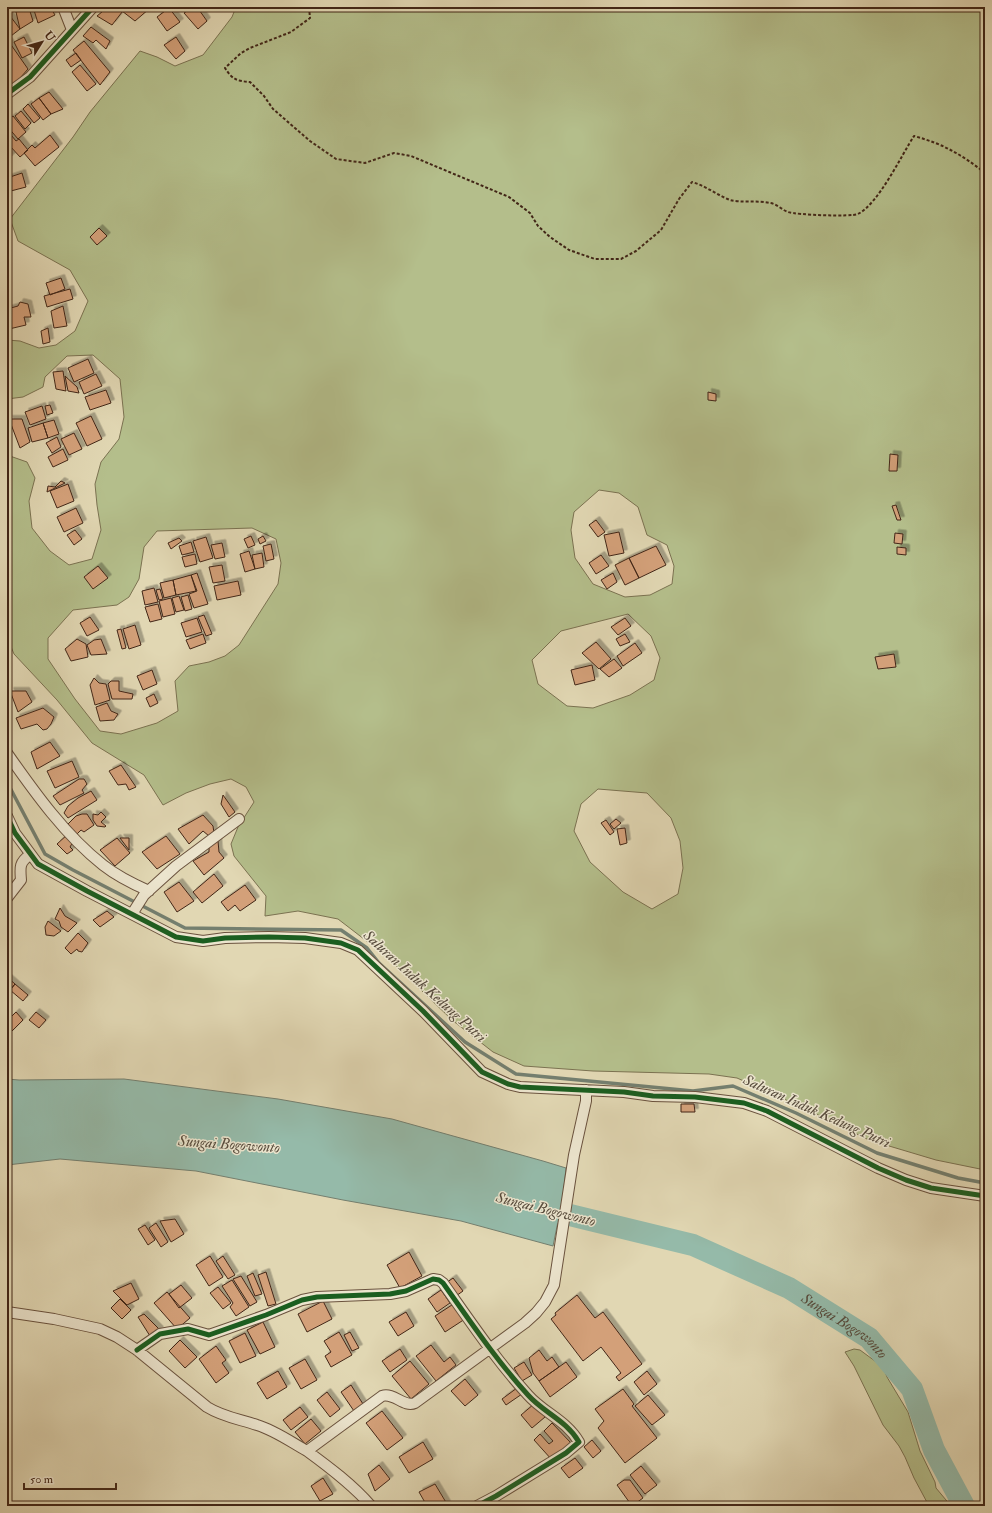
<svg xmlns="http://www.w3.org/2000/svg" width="992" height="1513" viewBox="0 0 992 1513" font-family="'IM FELL Double Pica',serif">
	<defs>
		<filter id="shadow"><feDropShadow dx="3.5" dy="-3.5" stdDeviation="0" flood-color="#0004"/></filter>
	</defs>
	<rect width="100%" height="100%" fill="#e1d7b3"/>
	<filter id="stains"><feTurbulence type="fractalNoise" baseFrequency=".005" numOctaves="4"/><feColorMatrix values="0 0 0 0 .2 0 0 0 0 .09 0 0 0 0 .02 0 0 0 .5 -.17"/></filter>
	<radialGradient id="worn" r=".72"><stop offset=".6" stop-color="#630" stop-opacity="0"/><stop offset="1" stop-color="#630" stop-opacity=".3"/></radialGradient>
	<path fill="#b4be8b" stroke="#7b7251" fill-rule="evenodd" d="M236 7H985V1170L936 1160 869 1140 804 1108 737 1078 709 1074 593 1071 524 1066 493 1052 452 1020 386 956 338 919 298 911 265 916 266 896 234 856 231 844 238 827 254 802 246 787 231 779 210 784 186 793 163 805 144 775 92 743 57 700 14 654 7 637V455L27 462 35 478 29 501 32 528 50 551 69 565 92 559 101 530 97 505 95 484 101 462 119 439 124 417 120 379 93 355 67 356 45 377 43 387 23 397 7 399V340L20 341 39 348 56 345 75 331 88 301 70 270 18 241 10 219 73 137 90 112 140 51 157 57 175 66 203 55 232 17ZM599 490 619 493 638 507 647 535 667 545 674 566 672 584 650 595 625 597 593 584 575 558 571 530 574 512ZM252 528 276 539 281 563 278 584 239 645 225 656 209 662 189 666 175 681 178 711 157 723 121 734 100 731 75 699 48 659V638L73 610 117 605 129 597 139 579 144 547 157 531ZM628 614 651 636 660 658 654 680 630 695 593 708 567 706 538 684 532 660 561 631ZM598 789 647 793 671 818 680 841 683 868 678 894 652 909 623 892 590 862 574 831 581 804Z
		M854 1349 860 1350 883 1367 887 1377 908 1412 920 1451 935 1482 936 1488 951 1506H929L914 1478 905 1457 899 1446 883 1425 854 1366 845 1352Z"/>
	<path fill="#95baa9" stroke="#747f6f" d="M7 1079 19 1080 124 1079 278 1099 392 1119 543 1161 566 1168 563 1197 553 1246 461 1221 343 1200 196 1171 60 1159 7 1165Z"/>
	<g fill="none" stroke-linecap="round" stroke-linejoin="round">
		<path stroke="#747f6f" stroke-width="3.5" d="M7 782 45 854 73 870 185 928 341 930 367 948 379 963 465 1042 516 1074 693 1091 733 1086 796 1113 877 1153 958 1178 985 1183"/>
		<path stroke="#95baa9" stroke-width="22" id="s1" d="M541 1208 693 1245 789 1288 869 1338 912 1389 934 1450 964 1506"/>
	</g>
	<path fill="#d3a079" stroke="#422617" filter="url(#shadow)" d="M33 7H50L55 15 38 23Z
		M108 7H126L112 25 97 16Z
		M127 7H147L149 9 135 21 122 11Z
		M193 7H197L207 21 198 29 184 13Z
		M29 8 33 21 20 29 16 12Z
		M169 8 180 22 167 31 157 17Z
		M7 12 20 29 11 36 7 30Z
		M91 27 110 41 106 49 96 40 93 43 83 36Z
		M24 37 32 53 22 58 14 42Z
		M176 37 185 51 176 59 164 45Z
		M7 39 28 69 13 86 7 76Z
		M84 41 110 72 100 85 73 50Z
		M76 53 81 60 71 67 66 60Z
		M80 65 96 84 87 91 72 72Z
		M49 92 63 109 51 114 39 98Z
		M39 98 51 114 43 120 31 104Z
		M28 104 40 118 34 123 23 109Z
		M21 111 31 123 25 129 15 116Z
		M13 116 26 132 18 139 7 126V121Z
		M7 130 16 141 19 139 28 150 20 157 10 146 12 144 7 139Z
		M50 135 59 147 35 166 24 153 32 145 35 148Z
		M7 150 12 156 7 160Z
		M22 173 26 187 7 192V178Z
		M99 228 107 236 97 245 90 237Z
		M61 278 65 289 50 295 46 283Z
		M70 289 73 299 47 307 44 296Z
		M20 302 28 304 31 317H24L26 325 9 329 7 319V309L18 306Z
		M63 306 67 326 54 328 51 311Z
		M48 328 50 342 43 344 41 331Z
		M88 359 94 373 74 382 68 368Z
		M63 371 66 391 56 389 53 372Z
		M96 374 102 386 84 394 79 382Z
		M65 376 77 387 79 393 68 391Z
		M106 390 111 403 90 410 85 397Z
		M708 392 716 394V401L708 400Z
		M50 405 53 413 47 415 45 406Z
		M42 406 46 419 30 425 25 412Z
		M91 416 102 439 87 446 76 423Z
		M9 419H22L30 442 20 448Z
		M54 420 59 434 48 438 43 423Z
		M43 423 48 438 32 442 28 428Z
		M74 433 82 449 69 455 61 439Z
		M57 437 61 447 52 453 46 443Z
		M63 449 68 460 53 467 48 457Z
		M890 454 898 455 897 471H889Z
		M61 481 65 483 47 492 48 486 55 487Z
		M68 484 74 501 57 508 50 491Z
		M896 505 901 520H897L892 506Z
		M76 508 83 523 64 532 57 517Z
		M596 520 605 532 598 537 589 525Z
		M75 530 82 539 74 545 67 535Z
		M619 532 624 553 609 556 604 535Z
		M895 533 903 534 902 544 894 543Z
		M251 536 255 545 248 548 244 539Z
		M263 536 266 541 260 544 258 539Z
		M206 537 213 558 200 562 193 541Z
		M179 538 182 541 171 549 168 543Z
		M191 542 194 552 182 555 179 546Z
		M222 543 225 557 215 559 211 545Z
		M271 544 274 559 266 561 263 546Z
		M656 546 666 565 639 578 629 558Z
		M897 547 906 548V555L897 554Z
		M249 551 255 569 245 572 240 554Z
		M262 553 264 567 255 569 252 555Z
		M195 554 197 564 185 567 182 557Z
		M601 555 609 566 596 574 589 563Z
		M629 558 639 578 625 585 615 565Z
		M222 565 225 581 213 583 209 567Z
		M98 566 108 578 93 589 84 577Z
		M197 573 208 604 194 608 189 594 197 591 191 575Z
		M613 573 617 582 607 589 601 580Z
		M191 575 196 591 176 595 173 580Z
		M173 580 176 595 164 598 160 583Z
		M238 581 241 595 217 600 214 586Z
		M154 588 158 602 145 605 142 591Z
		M160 589 163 599 159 600 156 590Z
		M188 595 192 609 185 611 181 597Z
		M179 596 184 610 176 612 172 598Z
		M171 598 175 614 163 617 159 601Z
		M158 604 162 619 150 622 145 607Z
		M204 615 212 634 206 636 198 617Z
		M90 617 99 630 87 636 80 623Z
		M197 618 202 632 186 637 181 623Z
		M625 618 631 626 618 635 611 627Z
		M135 625 141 645 129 649 123 629Z
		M121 629 126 648 122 649 117 630Z
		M203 634 206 643 190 649 186 640Z
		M625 634 630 642 620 646 616 639Z
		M77 639 86 644 88 657 71 661 65 649Z
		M101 639 107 654 91 655 87 645 94 640Z
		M596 642 611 659 599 669 582 653Z
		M635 643 642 653 623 666 617 656Z
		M894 654 896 667 878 669 875 657Z
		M614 659 622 668 609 677 600 669Z
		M592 665 595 680 575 685 571 670Z
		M152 670 157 684 143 690 137 676Z
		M94 678 99 683 106 684 110 700 95 705 90 685Z
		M111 681H119V691L133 694 132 699H112L108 684Z
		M10 691H26L32 702 18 712Z
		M154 694 158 703 150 707 146 698Z
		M107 703 111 711 118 714 114 720 100 721 96 707Z
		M43 708 54 717 51 724 47 729 43 730 37 724 21 729 16 718Z
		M50 742 60 756 37 769 31 752Z
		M72 761 79 777 55 788 47 771Z
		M121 765 136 787 129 790 126 784 118 785 109 771Z
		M79 779H84L87 784 82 790 84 793 60 805 53 796Z
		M91 791 97 800 68 818 64 813 68 806 78 798Z
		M223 795 235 812 229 817 221 804Z
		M101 812 106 817 101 822 106 826 105 827 97 826 93 820V814L98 815Z
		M82 814H87L94 825 84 832 81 830 76 835 68 824 76 816Z
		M203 815 213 826 214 833 209 836 203 831 189 844 178 829Z
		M616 819 621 823 614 829 610 824Z
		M606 820 614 832 610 835 601 823Z
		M625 828 627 843 620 845 617 829Z
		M68 834 74 840 70 847 73 850 67 854 57 844Z
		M166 836 180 854 157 869 142 852Z
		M117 838 130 853 115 866 100 850Z
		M120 838H129V850Z
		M218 841 219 852 224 858 204 875 193 861 209 852V843Z
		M214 874 223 886 202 903 193 892Z
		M179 882 194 901 177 912 164 892Z
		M245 885 256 900 240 911 235 905 228 911 221 902Z
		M60 908 65 916 77 923 68 932 61 927 59 921 55 919Z
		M107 911 114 917 100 927 93 920Z
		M48 921 61 931 54 936 46 935 45 927Z
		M78 933 88 943 82 952 78 951 77 949 71 954 65 948Z
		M7 977 15 984 7 994Z
		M15 984 28 995 23 1001 10 990Z
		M16 1012 23 1020 9 1034 7 1032V1021Z
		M36 1012 46 1020 39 1028 29 1020Z
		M681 1104H694L695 1112H681Z
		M175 1219 184 1234 171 1242 160 1221Z
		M156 1223 168 1242 161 1247 149 1228Z
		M145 1225 155 1240 148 1245 138 1229Z
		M409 1252 422 1276 400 1288 387 1265Z
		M210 1256 223 1277 209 1286 196 1265Z
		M223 1256 235 1275 228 1279 216 1261Z
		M266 1272 276 1304 268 1306 258 1275Z
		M253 1273 262 1294 255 1296 247 1276Z
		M241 1276 257 1302 250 1306 233 1279Z
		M453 1278 463 1291 456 1296 446 1283Z
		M232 1280 249 1307 236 1316 230 1307 233 1303 222 1286Z
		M131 1283 139 1299 127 1305 113 1291Z
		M181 1285 192 1298 179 1308 169 1294Z
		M218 1287 231 1303 223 1309 210 1293Z
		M441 1290 450 1303 437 1312 428 1299Z
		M167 1292 190 1318 177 1329 154 1303Z
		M577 1295 595 1318 603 1312 642 1364 619 1381 616 1377 621 1373 601 1347 583 1361 551 1319 556 1315 555 1313Z
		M120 1299 131 1310 122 1319 111 1308Z
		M323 1301 332 1319 307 1332 298 1314Z
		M455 1303 465 1319 445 1332 435 1316Z
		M406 1312 414 1326 398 1336 389 1322Z
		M144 1314 160 1330 150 1336 138 1317Z
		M263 1322 275 1347 260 1354 247 1330Z
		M339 1332 352 1355 331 1367 325 1356 331 1352 324 1341Z
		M350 1332 359 1348 352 1351 344 1335Z
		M245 1333 256 1356 240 1363 229 1341Z
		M180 1340 197 1357 185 1368 169 1351Z
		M431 1345 444 1362 450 1357 456 1365 436 1381 416 1356Z
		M216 1346 226 1360 222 1363 229 1373 216 1383 199 1359Z
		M400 1349 407 1360 390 1372 382 1361Z
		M539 1350 547 1361 552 1357 559 1367 539 1381 533 1373 529 1358Z
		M305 1359 317 1380 301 1389 289 1368Z
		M410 1361 429 1384 411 1399 392 1376Z
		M524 1362 532 1375 522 1381 514 1368Z
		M566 1362 577 1377 550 1397 539 1381Z
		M278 1371 287 1387 267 1399 257 1383Z
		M647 1371 657 1384 644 1395 634 1382Z
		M465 1379 478 1395 465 1406 451 1391Z
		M351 1385 363 1404 354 1411 341 1392Z
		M517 1388 522 1394 506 1405 502 1399Z
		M623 1389 634 1404 632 1406 657 1438 625 1463 598 1428 604 1421 595 1409Z
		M327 1392 340 1409 330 1417 317 1400Z
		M648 1395 665 1415 652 1425 635 1406Z
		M534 1404 545 1417 532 1428 521 1415Z
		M300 1407 308 1417 291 1430 283 1420Z
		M382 1411 403 1438 387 1450 366 1423Z
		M311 1419 321 1431 305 1444 295 1432Z
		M552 1423 571 1443 552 1460 534 1440 540 1434 549 1444 553 1441 544 1431Z
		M592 1440 601 1451 593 1458 584 1447Z
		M423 1442 433 1459 409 1473 399 1457Z
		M575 1458 583 1468 569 1478 561 1468Z
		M379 1465 390 1479 375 1491 368 1474Z
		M641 1466 657 1485 645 1494 630 1475Z
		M323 1478 333 1494 320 1501 311 1486Z
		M624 1480H630L643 1498 632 1506 617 1485Z
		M435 1484 447 1504 444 1506H427L419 1492Z"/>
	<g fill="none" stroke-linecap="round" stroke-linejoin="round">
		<g stroke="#6a523e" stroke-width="12">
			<path id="street" d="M63 7 72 30
				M7 94 30 77 93 7
				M7 753C35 793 65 835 103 865 117 876 133 884 149 891
				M7 816 15 833 38 864 87 891 176 937 203 941 225 938 269 937 305 938 341 943 358 950 423 1011 482 1072 508 1084 520 1087 624 1092 653 1096 695 1097 744 1103 767 1111 878 1168 906 1180 931 1188 985 1196
				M7 898 21 880C20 868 19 862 30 855
				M132 914 144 895 176 866 239 819
				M7 1312 54 1319 100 1329 117 1337 137 1350 207 1407C223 1417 239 1419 257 1425 274 1430 291 1442 307 1451
				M137 1350 160 1334 188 1329 209 1335 266 1315 302 1300 317 1297 390 1294 406 1291 433 1279 439 1280 443 1283C470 1321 496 1360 528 1395 544 1413 566 1420 579 1442L566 1453 496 1496 477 1506
				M371 1506C353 1485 329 1467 307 1451L382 1396C394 1392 404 1408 415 1403L525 1323 536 1313 545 1302 554 1285 574 1155 586 1101V1090"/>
		</g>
		<path stroke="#422617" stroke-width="2" stroke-dasharray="3 2" stroke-linecap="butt" d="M309 7 310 18 291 32 250 48 241 53 225 68C232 79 236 81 250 82L264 96 273 109 310 141 336 159 365 163 394 153 411 156 509 197 530 213 538 226 550 237 569 250 595 259H621L636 251 661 230 679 199 692 182C706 186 717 195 730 200 741 203 757 200 770 203 777 204 782 210 788 212 797 215 851 217 858 214 879 203 901 156 914 136 943 144 961 154 985 173"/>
		<use href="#street" stroke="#ece5ce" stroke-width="10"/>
		<g stroke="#ece5ce" stroke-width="8">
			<path id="cycleway" d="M7 94 30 77 93 7
				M7 816 15 833 38 864 87 891 176 937 203 941 225 938 269 937 305 938 341 943 358 950 423 1011 482 1072 508 1084 520 1087 624 1092 653 1096 695 1097 744 1103 767 1111 878 1168 906 1180 931 1188 985 1196
				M137 1350 160 1334 188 1329 209 1335 266 1315 302 1300 317 1297 390 1294 406 1291 433 1279 439 1280 443 1283C470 1321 496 1360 528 1395 544 1413 566 1420 579 1442L566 1453 496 1496 477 1506"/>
		</g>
		<use href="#cycleway" stroke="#1b5e20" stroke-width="5"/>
	</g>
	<g text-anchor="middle" stroke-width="3" stroke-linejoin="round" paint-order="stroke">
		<g font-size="15" font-style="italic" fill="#574b3c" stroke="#ece5ce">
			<text transform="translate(425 986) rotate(42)" y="5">Saluran Induk Kedung Putri</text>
			<text transform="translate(817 1111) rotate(24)" y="5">Saluran Induk Kedung Putri</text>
			<text transform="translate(229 1144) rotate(4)" y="5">Sungai Bogowonto</text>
			<text transform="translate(546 1209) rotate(14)" y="5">Sungai Bogowonto</text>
			<text dy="5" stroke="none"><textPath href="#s1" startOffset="329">Sungai Bogowonto</textPath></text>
		</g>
	</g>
	<rect width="992" height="1513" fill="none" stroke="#e1d7b3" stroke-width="24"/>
	<rect x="8" y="8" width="976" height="1497" fill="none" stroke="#422617" stroke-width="2"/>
	<rect x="12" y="12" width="968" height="1489" fill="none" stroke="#422617"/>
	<g transform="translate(42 42) rotate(53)" stroke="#ece5ce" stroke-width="3" paint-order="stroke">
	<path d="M0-3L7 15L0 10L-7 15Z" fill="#422617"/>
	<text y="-6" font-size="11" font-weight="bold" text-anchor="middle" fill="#422617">U</text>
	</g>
	<path d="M24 1483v6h92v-6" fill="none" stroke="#422617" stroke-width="2"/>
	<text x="30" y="1483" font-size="12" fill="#422617" stroke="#ece5ce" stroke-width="3" paint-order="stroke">50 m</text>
	<rect width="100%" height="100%" filter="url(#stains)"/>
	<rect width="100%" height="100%" fill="url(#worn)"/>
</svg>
